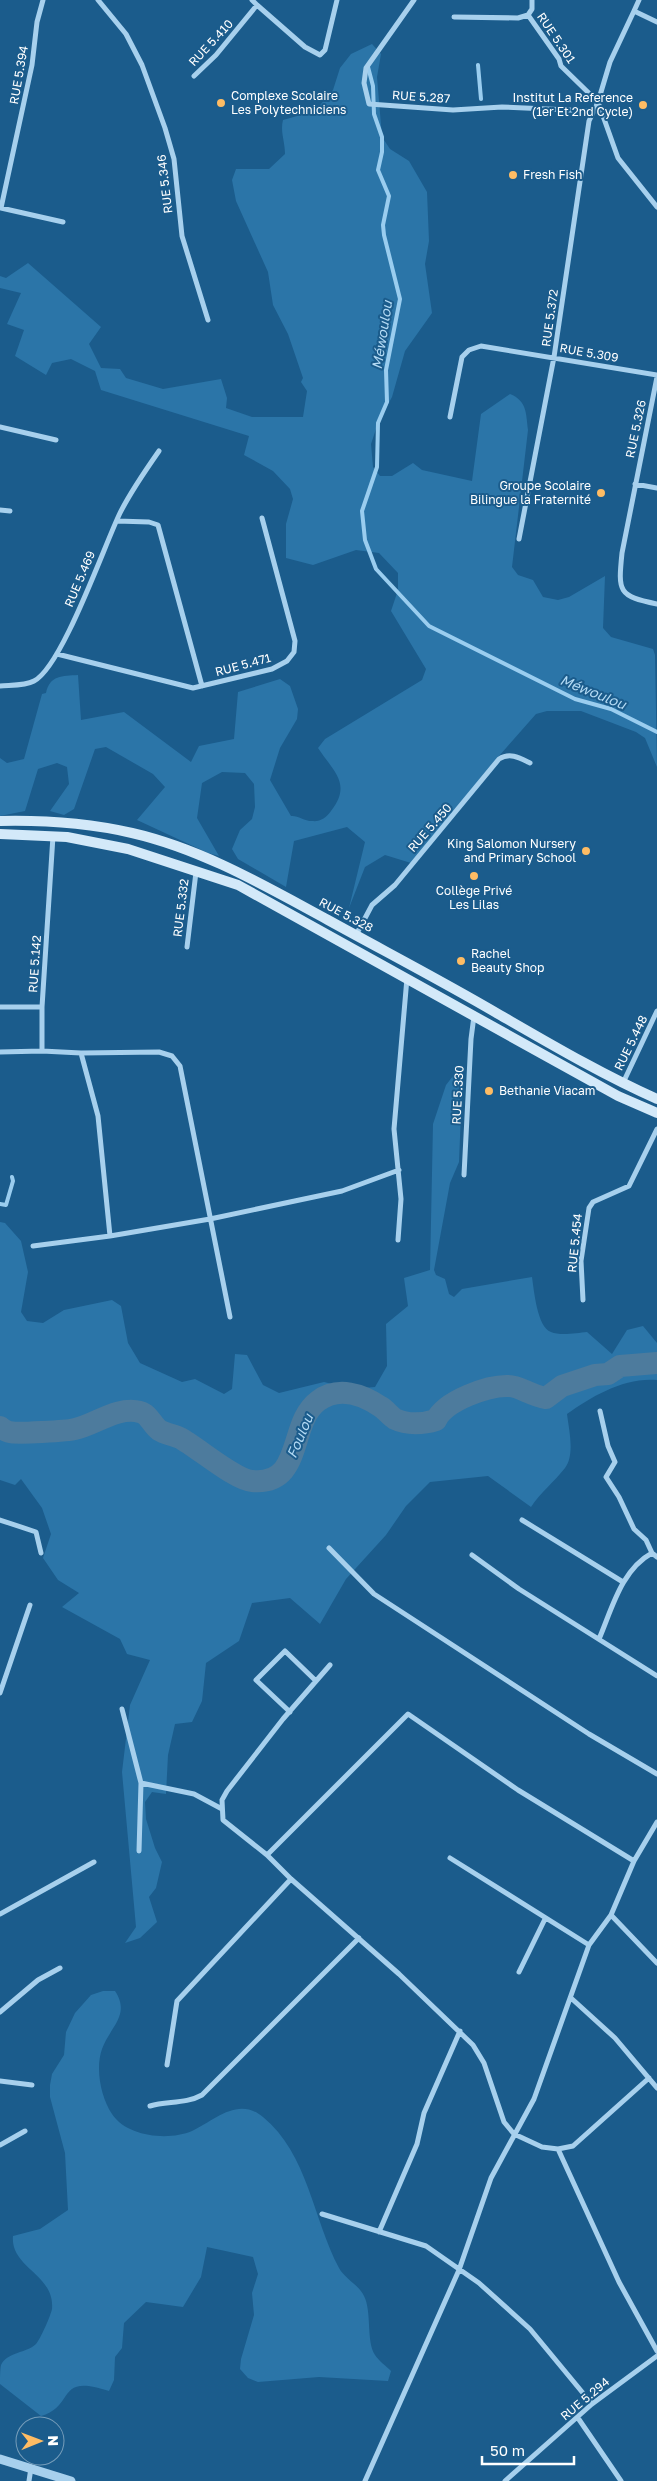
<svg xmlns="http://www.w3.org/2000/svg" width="657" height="2481" viewBox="0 0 657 2481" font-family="'Golos Text',sans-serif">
	<rect width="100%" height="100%" fill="#1b5c8c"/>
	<path fill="#2b75a8" d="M372 44 381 54 377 77 382 137 390 149 409 161 427 192 429 241 425 264 432 313 405 351 392 397 378 423 371 444 373 467 380 476H392L413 463 422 470 472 481 481 414 510 394C527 401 526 413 528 430L512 567 518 575 533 580 543 597 558 600 569 597 605 576 603 628 611 637 653 649 655 655 657 767 645 738 636 732 581 711H547L536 714 492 764 411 863 385 855 365 867 349 908 365 842 347 827 294 841 286 887 238 859 232 849 240 830 252 819 255 807 254 784 245 773 222 772 202 783 197 818 219 856 208 853 137 820 165 787 153 774 106 747 95 749 74 809 64 815 50 811 69 784 67 767 57 763 38 769 25 811 0 816V758L7 763 24 759 42 694 46 693C50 675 62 676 78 675L81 720 124 712 191 762 199 746 234 739 238 692 280 679 290 686 298 709 297 719 280 748 270 780 291 816C297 815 304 821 312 821 320 822 326 818 331 811 352 784 334 772 318 748L325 739 422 680 426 669 391 611 398 590V573L379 553 356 550 313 565 286 558V524L293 499 290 489 273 471 244 455 249 436 101 390 95 371 71 359 52 363 46 375 15 356 24 330 7 324 21 293 0 288V276L6 278 28 263 101 327 89 344 101 368 120 369 126 378 163 389 221 379 227 398 226 408 252 417H303L307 391 301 382 303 378 288 334 273 305 268 272 236 201 232 180 236 169H269L285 154C285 141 280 132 283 120L315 111 333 90 340 68 351 54Z
		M453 1076 459 1077 462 1087 459 1162 450 1183 434 1270 436 1275 445 1279 449 1294 454 1297 462 1289 532 1277C534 1290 537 1327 551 1332 560 1336 577 1333 587 1332L612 1354 627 1330 643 1326 657 1343V1380C625 1377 592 1396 567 1414 569 1430 575 1455 565 1468 554 1482 541 1492 531 1507L488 1476 430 1482 406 1506 386 1535 346 1579 320 1624 290 1598 252 1603 239 1641 206 1663 202 1701 192 1722 175 1724 168 1755 166 1794 152 1792 145 1802 146 1819 155 1848 162 1862 156 1888 149 1897 157 1922 140 1938 125 1943 136 1927 122 1772 130 1705 150 1660 127 1654 120 1639 62 1607 79 1593 58 1580 43 1558 51 1534 42 1508 21 1479 15 1485 0 1480V1222L5 1223 21 1241 28 1272 21 1312 27 1321 43 1323 64 1310 112 1300 121 1306 128 1343 140 1363 182 1382 195 1379 224 1394 232 1389 235 1354 247 1355 263 1385 279 1393 324 1382 352 1389 375 1387 387 1366 386 1324 408 1306 404 1278 430 1270 433 1124 446 1085Z
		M103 1991H115C131 2015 110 2027 102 2049 95 2069 101 2097 112 2114 127 2137 169 2141 192 2131 215 2120 238 2096 263 2117 308 2154 313 2219 339 2268 345 2279 359 2285 364 2296 372 2311 366 2342 375 2355 379 2361 386 2366 391 2371L388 2381 319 2377 258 2382 248 2378 240 2369 241 2359 254 2315 252 2293 258 2274 253 2257 207 2247 201 2277 183 2307 146 2302 124 2323 122 2348 115 2357 114 2380 109 2391C55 2373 76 2406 41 2416L0 2384C0 2379 0 2370 1 2365 7 2352 27 2353 36 2344 40 2340 51 2315 52 2309 55 2274 10 2268 13 2236L40 2229 68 2210 65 2153 50 2097V2085L52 2074 64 2055 66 2032 75 2013 91 1995Z"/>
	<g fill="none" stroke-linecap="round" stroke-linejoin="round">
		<path stroke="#9acdef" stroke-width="4" d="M478 65 481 99
			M368 67 373 86 374 114 382 137V152L378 170 389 196 383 225 384 235 400 299 386 370 387 402 378 423 377 467 362 511 365 540 376 569 429 626 575 699 611 709 657 732
			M0 1204 6 1205 13 1181 12 1177"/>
		<path stroke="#4d7b9d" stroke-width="22" d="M0 1427C3 1429 7 1432 10 1432 16 1434 68 1431 75 1429 95 1425 117 1406 140 1412 149 1414 152 1425 159 1430 165 1434 174 1435 180 1438 197 1447 235 1480 252 1481 304 1486 288 1423 318 1401 338 1386 362 1394 381 1407 386 1410 390 1416 395 1419 407 1425 424 1424 436 1420 445 1401 488 1385 509 1386 519 1386 532 1396 546 1398L562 1386 595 1375 608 1374 620 1366 657 1363"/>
		<path stroke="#a7d0ed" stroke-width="5" d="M43 0 37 22 32 65 1 208 63 222
			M98 0 126 34 142 65 165 128 174 159 182 236 208 320
			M414 0 366 68 364 83 369 104 453 110 502 107 592 111
			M532 0V9L528 15 559 59 561 66 598 102 618 158 657 207
			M639 0 634 11 657 22
			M257 5 305 47 320 55 325 50 337 0
			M454 17 518 18 528 15
			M194 76 216 55 257 5 252 0
			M657 377 622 553C618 592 618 596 657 604
			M450 417 462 357 469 350 481 346 657 375
			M0 427 56 440
			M635 484 657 488
			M0 510 10 511
			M117 521 149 522 158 525 202 686
			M519 539 554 357 589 121 598 102 610 62 634 11
			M57 654 193 688 272 669 287 661 294 652 295 641 262 518
			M0 686C10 685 25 686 34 681 62 667 104 546 120 513 131 491 145 471 159 451
			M356 935 372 905 395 885 499 759C510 752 520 758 530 763
			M187 947 196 872
			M0 1007H42
			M42 1051 81 1053 159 1052 172 1056 180 1066 230 1317
			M0 1052 42 1051V1007L53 836
			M81 1053 98 1116 110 1236
			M623 1083 657 1011
			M464 1175 471 1039 474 1016
			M398 1240 401 1199 394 1129 407 978
			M33 1246 110 1236 210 1219 342 1191 399 1170
			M583 1300 581 1261 589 1208 593 1202 629 1186 657 1129
			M600 1411 608 1446 615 1462 606 1477 619 1497 634 1529 646 1540 652 1553 657 1557
			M0 1520 36 1532 41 1553
			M522 1520 623 1582
			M329 1548 374 1594 589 1734 657 1774
			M472 1555 519 1589 657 1676
			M599 1639C612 1609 621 1570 652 1553
			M330 1665 283 1719 227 1791 222 1800 223 1820 267 1855 291 1879 399 1974 473 2045 484 2063 504 2122 514 2134 542 2147 558 2149 573 2146 649 2078
			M0 1693 30 1605
			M122 1709 141 1783 194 1794 222 1809
			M290 1712 256 1680 285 1651 316 1681
			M139 1851 141 1783
			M267 1855 408 1714 518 1790 634 1861
			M450 1858 589 1945
			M0 1914 94 1862
			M611 1915 657 1963
			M519 1972 545 1919
			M571 1998 615 2038 657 2088
			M0 2012 38 1980 60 1968
			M167 2065 177 2001 291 1879
			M0 2081 32 2085
			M150 2106C167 2101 186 2104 202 2095L359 1938
			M0 2145 25 2131
			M558 2149 619 2282 657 2351
			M322 2214 426 2246 479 2283 530 2329 592 2404
			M379 2232 417 2144 424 2113 460 2031
			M578 2418 621 2481
			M29 2481 31 2468
			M365 2481 459 2270 491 2178 534 2099 589 1945 611 1915 634 1861 657 1822
			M505 2481 592 2404 657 2356"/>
		<path stroke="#a7d0ed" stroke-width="9" d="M0 2459 71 2481"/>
		<path stroke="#d3e9f9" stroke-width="10" d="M0 821C44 820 88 823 132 833 202 849 265 886 328 920 386 952 444 982 500 1015 552 1045 603 1075 657 1099
			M0 834 67 837 128 849 238 885 618 1096 657 1113"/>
	</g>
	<g fill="#febc64" stroke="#1b5c8c" stroke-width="2">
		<circle cx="221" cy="103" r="5"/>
		<circle cx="643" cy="105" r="5"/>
		<circle cx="513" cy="175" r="5"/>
		<circle cx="601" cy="493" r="5"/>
		<circle cx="586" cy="851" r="5"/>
		<circle cx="474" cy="876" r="5"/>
		<circle cx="461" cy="961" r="5"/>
		<circle cx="489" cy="1091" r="5"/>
	</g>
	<g text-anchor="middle" stroke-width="4" stroke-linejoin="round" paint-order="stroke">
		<g font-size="12" fill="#fff" stroke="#1b5c8c">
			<text transform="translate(556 38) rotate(56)" y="4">RUE 5.301</text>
			<text transform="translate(211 43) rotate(-47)" y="4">RUE 5.410</text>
			<text transform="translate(19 75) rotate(-80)" y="4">RUE 5.394</text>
			<text transform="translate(421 97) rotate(4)" y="4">RUE 5.287</text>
			<text transform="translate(165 184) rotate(-97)" y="4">RUE 5.346</text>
			<text transform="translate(550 318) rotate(-82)" y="4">RUE 5.372</text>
			<text transform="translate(589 353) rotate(10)" y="4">RUE 5.309</text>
			<text transform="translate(636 429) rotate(-78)" y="4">RUE 5.326</text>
			<text transform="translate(80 579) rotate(-67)" y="4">RUE 5.469</text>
			<text transform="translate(243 665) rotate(-15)" y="4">RUE 5.471</text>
			<text transform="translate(430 828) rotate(-49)" y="4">RUE 5.450</text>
			<text transform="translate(181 908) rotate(-83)" y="4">RUE 5.332</text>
			<text transform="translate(346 915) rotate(28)" y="4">RUE 5.328</text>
			<text transform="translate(35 964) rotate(-86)" y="4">RUE 5.142</text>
			<text transform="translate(631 1043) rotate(-64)" y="4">RUE 5.448</text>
			<text transform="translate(458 1095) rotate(-87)" y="4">RUE 5.330</text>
			<text transform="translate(575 1243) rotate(-84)" y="4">RUE 5.454</text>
			<text transform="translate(585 2399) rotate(-40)" y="4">RUE 5.294</text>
		</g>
		<g font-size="12" fill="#fff" stroke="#1b5c8c" text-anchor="start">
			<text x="231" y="100">Complexe Scolaire<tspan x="231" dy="14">Les Polytechniciens</tspan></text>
			<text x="633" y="102" text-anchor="end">Institut La Reference<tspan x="633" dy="14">(1er Et 2nd Cycle)</tspan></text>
			<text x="523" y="179">Fresh Fish</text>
			<text x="591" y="490" text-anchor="end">Groupe Scolaire<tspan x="591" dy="14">Bilingue la Fraternité</tspan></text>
			<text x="576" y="848" text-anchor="end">King Salomon Nursery<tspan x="576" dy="14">and Primary School</tspan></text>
			<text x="474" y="895" text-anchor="middle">Collège Privé<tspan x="474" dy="14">Les Lilas</tspan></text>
			<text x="471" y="958">Rachel<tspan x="471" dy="14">Beauty Shop</tspan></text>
			<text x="499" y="1095">Bethanie Viacam</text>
		</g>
		<g font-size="14" font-style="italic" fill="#b3daf4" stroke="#1b5c8c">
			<text transform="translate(382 335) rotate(-81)" y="5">Méwoulou</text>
			<text transform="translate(593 692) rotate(22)" y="5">Méwoulou</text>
			<text transform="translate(300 1436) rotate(-67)" y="5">Foulou</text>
		</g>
	</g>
	<g transform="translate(40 2441) rotate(89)"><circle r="24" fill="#1b5c8c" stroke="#769dba"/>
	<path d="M0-4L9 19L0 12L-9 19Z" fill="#febc64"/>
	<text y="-8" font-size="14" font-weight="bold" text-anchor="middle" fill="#ffffff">N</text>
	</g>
	<path d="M482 2456v8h92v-8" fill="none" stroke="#ffffff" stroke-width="2.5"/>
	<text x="490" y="2456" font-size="15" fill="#ffffff" stroke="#1b5c8c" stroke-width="4" paint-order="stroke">50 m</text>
</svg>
